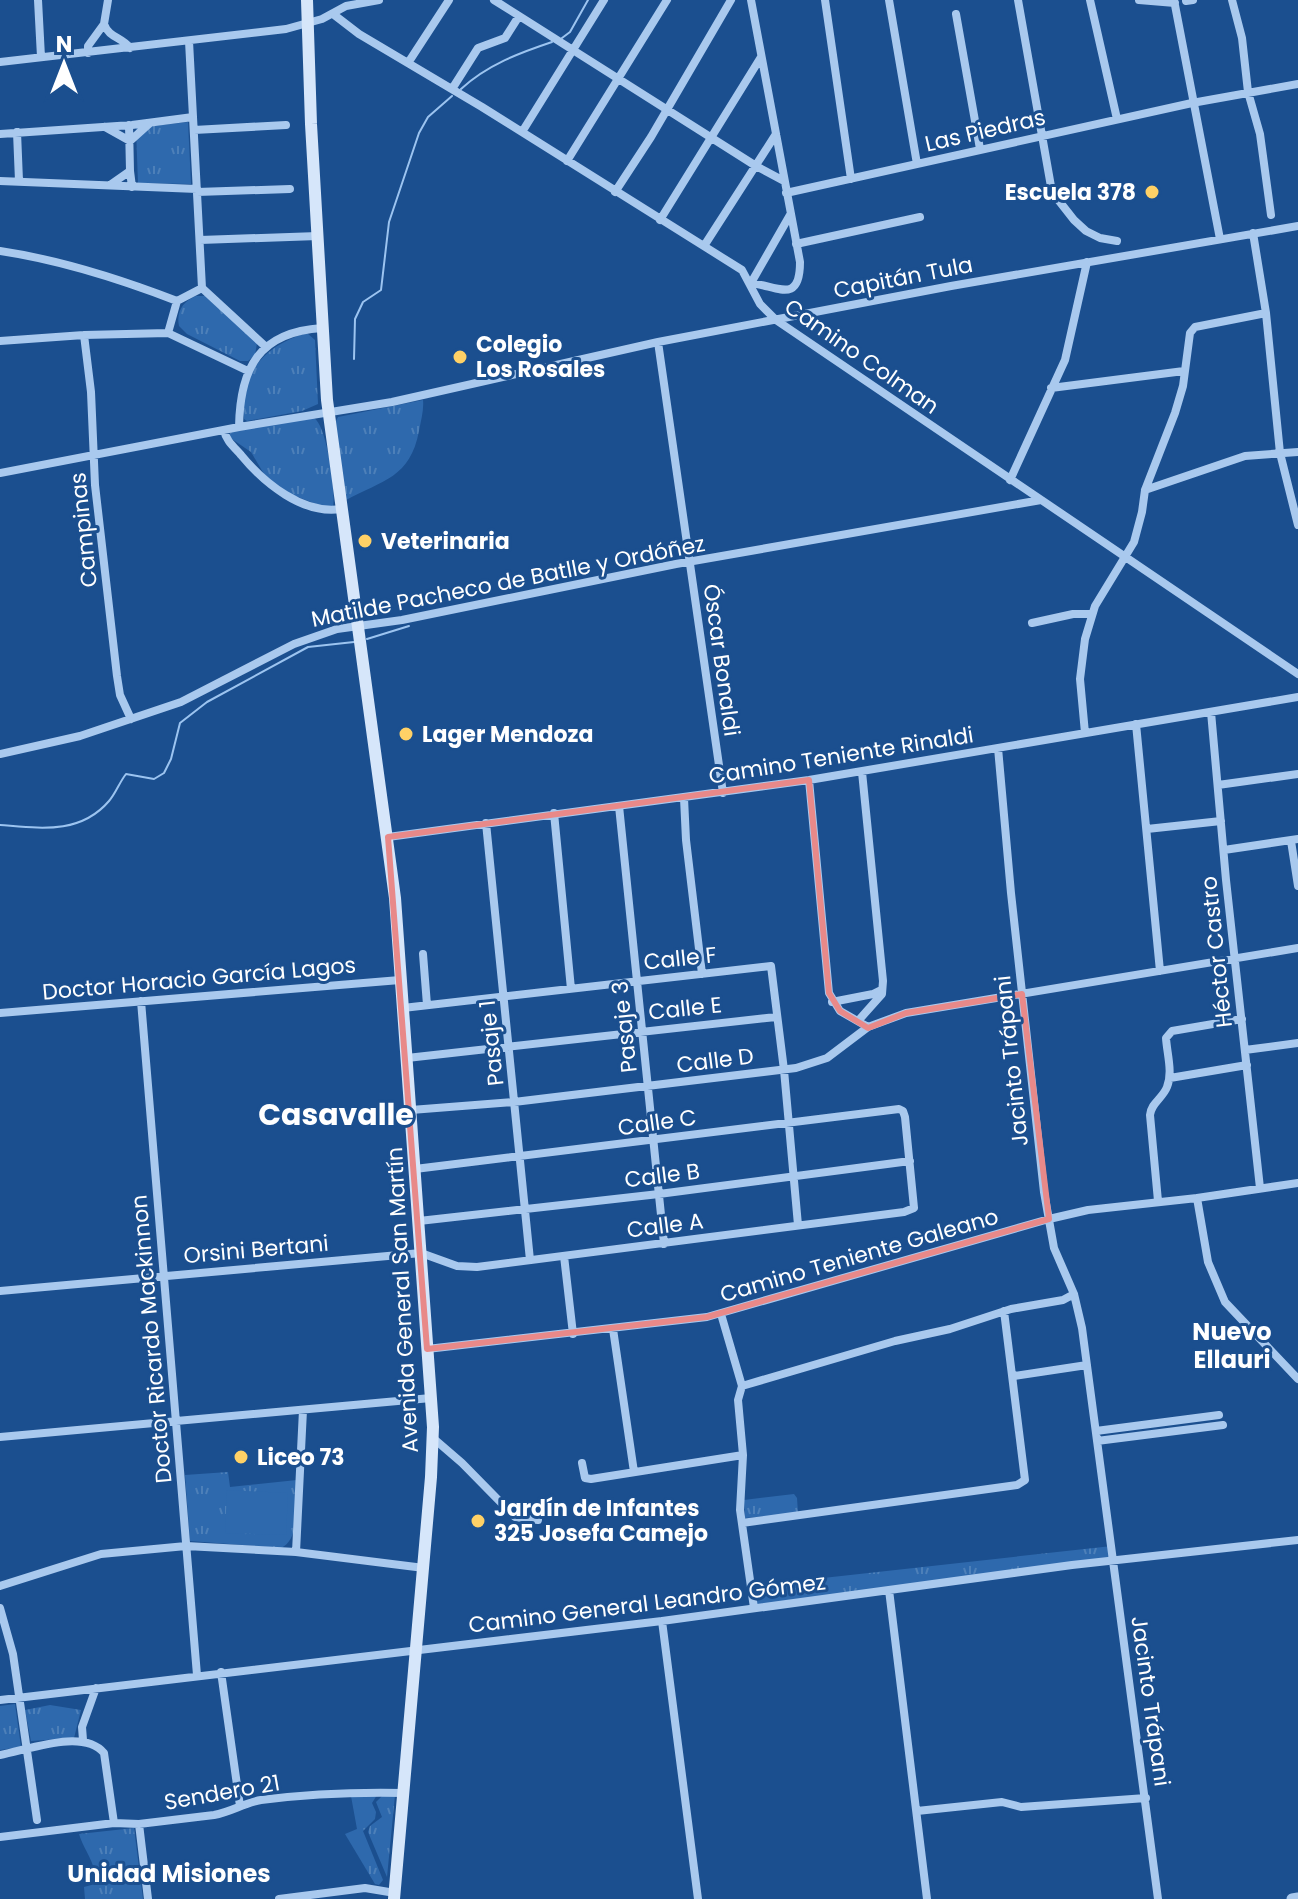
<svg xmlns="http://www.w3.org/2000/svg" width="1298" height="1899" viewBox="0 0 1298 1899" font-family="Poppins,sans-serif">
	<defs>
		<pattern id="grass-tufts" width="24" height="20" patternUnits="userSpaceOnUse" patternTransform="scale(2)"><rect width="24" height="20" fill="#2e69ad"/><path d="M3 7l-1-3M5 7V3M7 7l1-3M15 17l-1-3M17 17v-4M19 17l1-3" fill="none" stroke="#4d80b9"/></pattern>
	</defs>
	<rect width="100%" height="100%" fill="#1b4f8f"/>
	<path fill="url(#grass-tufts)" d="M188 122 191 184 138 183 136 128Z
		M196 296H205L257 343 255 355 248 361H240L187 334 179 326C176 312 183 301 196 296Z
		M307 333 315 340 318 404 302 411 247 421 244 419C237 374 267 344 307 333Z
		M423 400C424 410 421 420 419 431 410 478 383 480 346 500L335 423 338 417Z
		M314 418C327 426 336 492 333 507H324L277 489 264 474 251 452 229 437 231 431Z
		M228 1472 230 1487 297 1480C296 1500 301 1539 281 1548L190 1541 185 1475Z
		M794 1494 797 1498 798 1513 745 1518 744 1500Z
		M1112 1546 1114 1561 754 1608 750 1586Z
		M15 1704 21 1747 0 1750V1706Z
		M50 1705 81 1710 74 1738 31 1741 25 1710Z
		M377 1795 372 1803 376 1812 375 1819 363 1831 383 1880 379 1885 375 1884 345 1834 357 1829 351 1796Z
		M383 1795H395L387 1877 368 1832 370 1826 382 1817 376 1802Z
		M134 1828 143 1899H85L84 1887 95 1884C97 1863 85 1853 79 1834Z"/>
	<path fill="#2e69ad" d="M227 1490 288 1493 286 1535 225 1533Z"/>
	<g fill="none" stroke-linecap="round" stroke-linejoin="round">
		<path stroke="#9cc4f0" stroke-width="2" d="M562 38 570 32 588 0
			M461 89C487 65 519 53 552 42
			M354 359 355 319 363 302 381 290 389 222 419 133 428 117 452 96
			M367 639 409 626
			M0 825C39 828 80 835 109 801 116 793 119 783 126 774L154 779 164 773 171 759 180 723 207 702 308 647 354 642"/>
		<path stroke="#a9c9ee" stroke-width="8" d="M38 0 41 57
			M494 0 756 166 784 181
			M751 0 800 262C800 305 777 286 751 283L790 215
			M825 0 851 179
			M889 0 917 164
			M1018 0 1052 192 1074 220 1086 231 1100 238 1117 241
			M1090 0 1117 119
			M1139 0 1175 3
			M1174 0 1220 239
			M1232 0 1242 38 1248 92 1260 134 1271 215
			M1186 1 1193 0
			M333 14 359 34 482 107 742 270 760 304 776 320 1298 674
			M956 14 980 149
			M104 24C109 38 122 37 130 48
			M88 53V46L104 24 108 0
			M0 62 286 29 322 19 346 6 379 0
			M408 63 449 0
			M452 89 478 48 505 38 519 16
			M129 125 130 171
			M105 127 130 141 150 123
			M194 130 286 125
			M17 132 19 181
			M522 132 604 0
			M0 134 132 125 193 117
			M567 161 667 0
			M0 181 197 189
			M110 185 130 171 132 187
			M197 192 290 189
			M615 192 651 137 731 0
			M786 193 1192 103 1298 84
			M660 220 761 57
			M1253 233 1266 313 1280 453 1298 525
			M200 240 318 236
			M796 244 920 217
			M704 246 776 134
			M0 251C61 260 120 279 177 301
			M202 288 266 347
			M168 333 177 301 202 288 189 41
			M84 335 91 392 95 485 117 676 120 695 131 719
			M0 341 84 335 168 333 248 371
			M658 342 723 793
			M1051 388 1184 371
			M239 427C240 368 259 332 322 328
			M224 430C226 441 234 447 241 455 264 483 303 515 341 509
			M0 473 239 427 392 402 658 342 951 286 1298 226
			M1010 480 1065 360 1087 262
			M1145 490 1245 456 1298 452
			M1032 623 1073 614H1092
			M1211 712 1226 880 1260 1188
			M1136 724 1160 971
			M1085 733 1080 679 1085 639 1095 606 1134 542 1142 512 1145 490 1175 413 1183 386 1190 333 1195 327 1266 313
			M998 748 1011 893 1044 1192 1054 1248 1074 1294 1082 1328 1158 1899
			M0 754 80 736 181 702 294 644 337 629 402 620 676 564 1041 500
			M809 780 829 993 840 1011 868 1027
			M1218 785 1298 774
			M684 798 686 840 702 974
			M619 806 664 1244
			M554 813 571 989
			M486 823 530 1260
			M1147 829 1221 821
			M388 837 809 780 1298 697
			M1291 841 1298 886
			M1224 850 1298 839
			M423 954 427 1005
			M141 1001 197 1675
			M832 1002 873 994 881 990
			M403 1008 771 966 784 1070 798 1225
			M0 1013 400 980
			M858 1021 882 994 883 981 862 772
			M1245 1050 1298 1043
			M407 1058 776 1017
			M1170 1078 1247 1065
			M411 1110 514 1102 796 1068 827 1058 868 1027 906 1013 1298 948
			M1197 1198 1208 1262 1225 1302 1298 1379
			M1158 1201 1150 1115C1151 1103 1163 1098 1167 1087 1173 1072 1167 1054 1166 1038L1172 1031 1242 1019
			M419 1221 659 1194 910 1161
			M564 1256 573 1334
			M0 1291 421 1253 457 1266 477 1267 904 1212 914 1208 905 1117 903 1111 899 1109 415 1169
			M721 1314 742 1386 738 1400 743 1455 740 1510 754 1608
			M613 1329 634 1472
			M427 1349 707 1317 1049 1219 1088 1210 1197 1198 1298 1183
			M1014 1376 1087 1365
			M742 1386 895 1341 950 1329 1011 1309 1063 1300 1074 1294
			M1096 1431 1219 1415
			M0 1437 431 1398
			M433 1438 462 1463 515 1517 538 1520
			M1097 1441 1223 1425
			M582 1463 585 1478 591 1479 743 1455
			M742 1523 1017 1485 1025 1480 1004 1311
			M296 1552 303 1410
			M0 1586 101 1554 186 1546 296 1552 424 1568
			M889 1590 927 1899
			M0 1608 13 1654 37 1820
			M662 1621 698 1899
			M221 1672 240 1806
			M0 1700 662 1621 1072 1565 1298 1540
			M83 1740 82 1727 96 1688
			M0 1755C28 1750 83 1728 104 1753L114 1823
			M917 1811 1002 1802 1021 1807 1146 1798
			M139 1824 148 1899
			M0 1837 114 1823 139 1824 214 1815C231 1812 244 1803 261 1800 308 1794 356 1792 404 1793
			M279 1899 365 1888 395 1893"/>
		<path stroke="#a9c9ee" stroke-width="11" d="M1292 1899 1298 1898"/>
		<path stroke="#d6e6fa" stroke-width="12" d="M307 0 311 124 327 400 395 898 433 1427 431 1477 394 1899"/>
	</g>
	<path fill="none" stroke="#e88989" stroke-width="6" stroke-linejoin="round" d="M809 780 829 993 840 1011 868 1028 906 1013 1022 994 1049 1219 707 1317 427 1349 388 837Z"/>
	<g fill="#ffd166" stroke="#1b4f8f" stroke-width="3">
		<circle cx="1152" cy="192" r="8"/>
		<circle cx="460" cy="357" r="8"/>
		<circle cx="365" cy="541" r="8"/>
		<circle cx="406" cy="734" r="8"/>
		<circle cx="241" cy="1457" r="8"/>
		<circle cx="478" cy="1521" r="8"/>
	</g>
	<g text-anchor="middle" stroke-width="6" stroke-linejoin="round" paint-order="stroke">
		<g font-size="22" fill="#fff" stroke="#1b4f8f">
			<text transform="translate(985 130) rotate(-13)" y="8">Las Piedras</text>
			<text transform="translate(903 277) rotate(-11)" y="8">Capitán Tula</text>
			<text transform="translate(862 356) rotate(35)" y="8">Camino Colman</text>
			<text transform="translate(83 530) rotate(-96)" y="8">Campinas</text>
			<text transform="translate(508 581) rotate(-11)" y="8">Matilde Pacheco de Batlle y Ordóñez</text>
			<text transform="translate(722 660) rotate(82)" y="8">Óscar Bonaldi</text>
			<text transform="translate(841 755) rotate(-9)" y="8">Camino Teniente Rinaldi</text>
			<text transform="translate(1216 952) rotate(-96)" y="8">Héctor Castro</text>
			<text transform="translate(680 958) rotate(-6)" y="8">Calle F</text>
			<text transform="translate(199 978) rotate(-5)" y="8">Doctor Horacio García Lagos</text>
			<text transform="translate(685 1008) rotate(-6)" y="8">Calle E</text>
			<text transform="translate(624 1027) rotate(-96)" y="8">Pasaje 3</text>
			<text transform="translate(491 1043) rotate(-96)" y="8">Pasaje 1</text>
			<text transform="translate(715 1060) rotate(-7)" y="8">Calle D</text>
			<text transform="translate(1011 1061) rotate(-96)" y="8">Jacinto Trápani</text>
			<text transform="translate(657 1122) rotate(-8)" y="8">Calle C</text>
			<text transform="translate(662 1175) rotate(-7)" y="8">Calle B</text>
			<text transform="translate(665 1225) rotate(-7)" y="8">Calle A</text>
			<text transform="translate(256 1249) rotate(-5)" y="8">Orsini Bertani</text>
			<text transform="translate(859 1255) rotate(-16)" y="8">Camino Teniente Galeano</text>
			<text transform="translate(402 1300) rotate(-93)" y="8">Avenida General San Martín</text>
			<text transform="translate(151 1339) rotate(-95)" y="8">Doctor Ricardo Mackinnon</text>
			<text transform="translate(647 1603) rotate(-7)" y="8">Camino General Leandro Gómez</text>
			<text transform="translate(1151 1701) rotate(82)" y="8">Jacinto Trápani</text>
			<text transform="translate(222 1792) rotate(-10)" y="8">Sendero 21</text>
		</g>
		<g font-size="22" font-weight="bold" fill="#fff" stroke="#1b4f8f" text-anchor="start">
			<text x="1136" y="200" text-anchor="end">Escuela 378</text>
			<text x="476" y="352">Colegio<tspan x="476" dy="25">Los Rosales</tspan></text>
			<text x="381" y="549">Veterinaria</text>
			<text x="422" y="742">Lager Mendoza</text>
			<text x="257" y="1465">Liceo 73</text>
			<text x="494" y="1516">Jardín de Infantes<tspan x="494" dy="25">325 Josefa Camejo</tspan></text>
		</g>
		<g font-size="24" font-weight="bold" fill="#fff" stroke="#1b4f8f">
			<text x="1232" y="1340">Nuevo<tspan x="1232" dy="28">Ellauri</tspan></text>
			<text x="169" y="1882">Unidad Misiones</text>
		</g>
		<g font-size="30" font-weight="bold" fill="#fff" stroke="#1b4f8f">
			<text x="336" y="1125">Casavalle</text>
		</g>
	</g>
	<g transform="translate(64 64)" stroke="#1b4f8f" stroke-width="6" paint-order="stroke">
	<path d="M0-6L14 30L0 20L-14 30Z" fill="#ffffff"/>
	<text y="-12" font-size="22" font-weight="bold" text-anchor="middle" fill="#ffffff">N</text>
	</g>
</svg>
